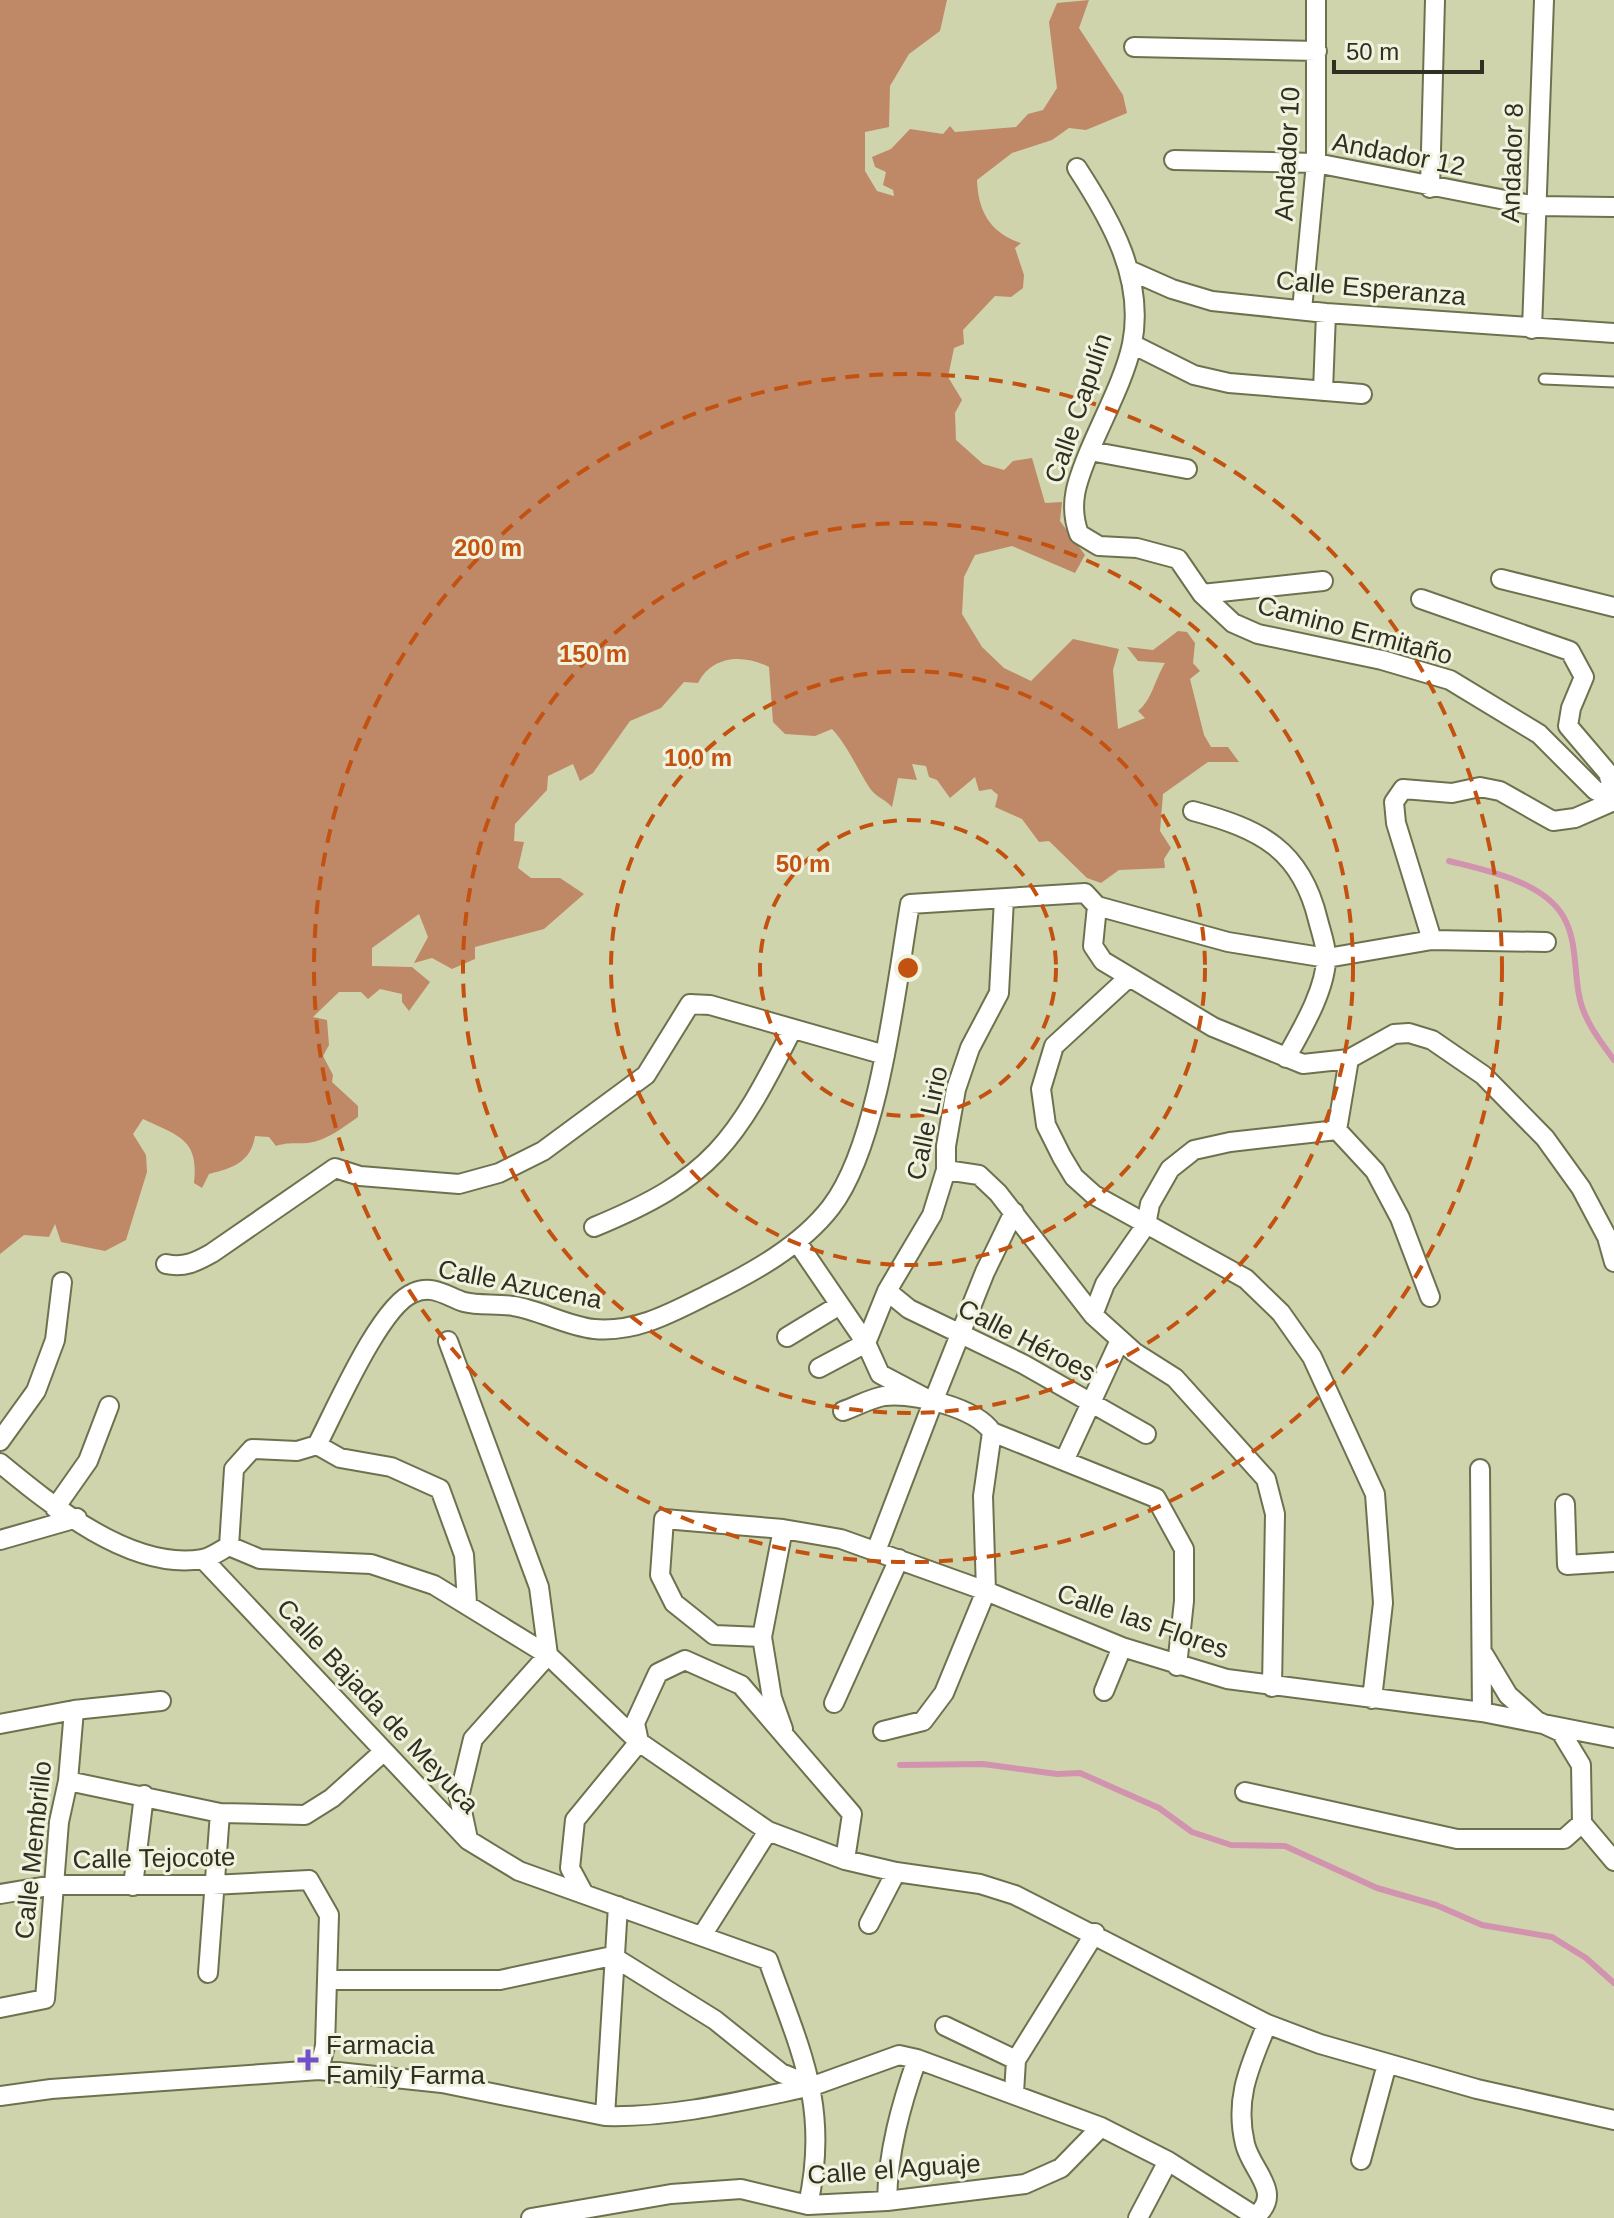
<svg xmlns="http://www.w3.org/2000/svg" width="1614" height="2218" viewBox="0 0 1614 2218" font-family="Helvetica,sans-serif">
	<rect width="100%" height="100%" fill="#d0d4ad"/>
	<path fill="#bf8867" d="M0 0H947L940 31 909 54 890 86 889 127 865 132V171L877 191 894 196 893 190 883 185 886 172 875 167 872 157 891 149 910 129 943 134 950 126 955 132 1016 127 1028 114 1043 110 1057 88 1049 22 1057 3 1089 0 1079 28 1123 95 1127 113 1086 130 1069 128 1052 140 1012 153 977 180C978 211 990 233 1021 243L1015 248 1024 275 1023 288 1011 297 995 296 963 330 964 344 954 348 948 377 962 400 955 413 956 440 983 464 1004 470 1013 461 1032 458 1045 503 1062 502 1060 521 1085 555 1075 573 1012 546 975 555 964 577 962 614 982 647 1004 668 1031 681 1073 639 1119 649 1113 670 1118 729 1145 718 1138 711C1152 700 1155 679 1165 663L1138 661 1127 647 1153 650 1178 631 1187 632 1195 643 1193 663 1200 671 1190 679 1204 735 1211 747H1228L1239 762H1208L1163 794 1160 831 1171 848 1164 859 1165 868 1119 870 1101 883 1087 878 1049 841 1039 842 1022 819 995 807 998 795 991 789 979 791 975 777 950 798 937 780 929 777 926 766 912 764 917 780 898 778 892 807C885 799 874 796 869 787 857 768 847 745 832 729L815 736 785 734 773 722 769 667C744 654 712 655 698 683L684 682 661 708 630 721 593 773 580 781 573 764 548 776 547 790 515 824 514 841 524 842 518 868 531 878H560L584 894 544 929 475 947V959L452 969 432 958 414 963 428 937 419 914 372 948V966L412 967 430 982 409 1011 402 1002V994L380 989 368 999 361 992H339L313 1017 327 1020 329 1045 323 1056 333 1075 332 1082 358 1106V1117C342 1128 328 1140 308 1143 296 1144 288 1142 276 1146L269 1137 255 1136C251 1162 233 1168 209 1174L202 1188 194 1183C199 1139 179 1136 143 1119L133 1134 146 1155 147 1172 126 1240 105 1251 61 1242 55 1224 49 1237 24 1235 0 1254Z"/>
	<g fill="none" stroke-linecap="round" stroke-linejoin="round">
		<path stroke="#d193ae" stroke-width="6" d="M1449 861C1485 870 1542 881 1563 916 1577 939 1574 970 1579 995 1583 1019 1600 1041 1614 1060
			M900 1765 983 1764 1057 1774 1080 1773 1159 1808 1192 1832 1231 1845 1285 1846 1377 1888 1436 1905 1482 1925 1552 1937 1586 1958 1614 1983"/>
		<g stroke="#6e714e" stroke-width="13">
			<path id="lane" d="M1544 379 1614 382"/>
		</g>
		<g stroke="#6e714e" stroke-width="22">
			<path id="street" d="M1134 47 1317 51
				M1174 160 1316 163 1536 206 1614 207
				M1077 168C1111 220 1145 279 1132 344 1125 378 1102 420 1089 452 1077 481 1068 504 1079 534L1099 546 1137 548 1178 559 1202 594 1233 623 1258 634 1382 660 1450 680 1539 734 1595 790 1614 799
				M1430 188 1435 0
				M1129 270 1172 289 1212 301 1326 313 1614 333
				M1302 310 1316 163V0
				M1532 329 1544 0
				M1132 344 1194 375 1229 383 1362 394
				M1323 391 1326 313
				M1090 451 1187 469
				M1501 579 1614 607
				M1202 594 1323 581
				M1421 599 1570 651 1584 677 1571 708 1568 726 1608 773 1614 794
				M1193 811C1260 829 1301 849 1318 920 1321 932 1326 945 1326 956 1327 988 1301 1031 1286 1058
				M1097 906 1093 946 1103 961 1213 1027 1303 1064 1349 1059 1394 1034 1409 1033 1432 1040 1483 1075 1545 1138 1581 1188 1607 1237 1614 1262
				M1432 940 1396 823 1394 802 1403 789 1452 793 1480 787 1500 791 1553 821 1575 818 1614 801
				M1128 978 1054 1046 1041 1089 1046 1125 1062 1157 1074 1177 1094 1195 1246 1279 1281 1313 1312 1357 1375 1494 1383 1603 1372 1699
				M1337 1130 1375 1171 1400 1218 1430 1297
				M1337 1130 1349 1059
				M946 1170 979 1175 998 1193 1093 1315 1134 1352 1175 1378 1266 1479 1275 1514 1272 1687
				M594 1227C713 1178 735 1142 792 1030
				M797 1242 866 1343 880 1374 933 1402 876 1551
				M166 1264C184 1268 196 1262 212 1253L335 1168 360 1176 459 1184 499 1173 543 1151 646 1075 690 1004 710 1005 885 1055
				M887 1291 909 1309 1023 1364 1146 1434
				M1093 1315 1105 1284 1146 1225 1150 1204 1170 1169 1194 1150 1230 1142 1337 1130
				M787 1337 838 1306
				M448 1341 539 1587 548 1655 473 1739 459 1797 468 1839
				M819 1368 866 1343 887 1291 932 1215 946 1170V1146L956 1089 970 1048 999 993 1004 899
				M933 1402 985 1272 1014 1212
				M843 1411C855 1407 871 1398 884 1396 914 1393 975 1407 992 1432L1156 1498 1184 1549V1601L1177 1666
				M0 1441 36 1391 55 1340 62 1282
				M317 1445C335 1411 380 1306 413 1293 433 1284 446 1296 464 1302 479 1306 497 1303 513 1306 540 1310 566 1326 594 1329 636 1333 673 1312 709 1294 752 1273 801 1246 831 1207 880 1143 896 985 910 904L1085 893 1097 906 1228 942 1327 958 1432 940 1546 942
				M1065 1459 1120 1340
				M0 1463C51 1505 131 1571 202 1559 211 1558 221 1550 229 1546L260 1559 371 1564 434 1585 548 1655 639 1742 768 1831 845 1860 896 1872 980 1884 1015 1895 1267 2024 1320 2044 1477 2089 1614 2120
				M1480 1469 1482 1712
				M1565 1504 1567 1565 1614 1562
				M55 1508 88 1461 109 1406
				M783 1529 762 1637 772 1698 783 1729
				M0 1540 77 1518
				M229 1546 234 1469 252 1449 297 1451 317 1445 340 1458 391 1467 440 1489 464 1555 467 1603
				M203 1559 468 1840 519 1871 768 1960C800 2050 830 2106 808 2205
				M762 1637 714 1635 674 1603 660 1575 664 1519 783 1529 841 1539 986 1591 1122 1647 1227 1679 1482 1712 1614 1738
				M1484 1655 1508 1695 1537 1721 1561 1732 1581 1765 1582 1823 1614 1861
				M1104 1691 1122 1647
				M834 1703 899 1559
				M0 1724 74 1710 161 1701
				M883 1731 923 1721 944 1693 986 1591 983 1496 992 1432
				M68 1781 220 1813 305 1815 332 1798 382 1753
				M1245 1792 1457 1839H1564L1582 1823
				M133 1886 144 1795
				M0 1894 54 1885H212L309 1880 329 1915 325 2046 319 2070
				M584 1894 570 1868 575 1820 639 1742 635 1723 658 1673 685 1660 741 1685 852 1814 845 1860
				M869 1924 896 1872
				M703 1934 768 1831
				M612 1956 715 2020 781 2073 813 2086 899 2055 917 2059 1101 2127 1168 2161 1258 2218
				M208 1973 220 1813
				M328 1980H500L612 1956
				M0 2008 45 1999 59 1822 68 1781 74 1710
				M945 2026 1016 2060
				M1014 2093 1016 2060 1095 1933
				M0 2096 51 2089 319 2070 442 2083 605 2116C674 2118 745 2100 813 2086
				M605 2116 618 1906
				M1361 2160 1387 2064
				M887 2201C888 2151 901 2105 917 2059
				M1257 2215C1283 2192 1251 2170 1245 2144 1234 2098 1250 2066 1267 2024
				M531 2218 671 2194 741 2189 808 2205 887 2201 1025 2184 1061 2168 1101 2127
				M1138 2218 1168 2161"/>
		</g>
		<use href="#lane" stroke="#fff" stroke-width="9"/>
		<use href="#street" stroke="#fff" stroke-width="18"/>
	</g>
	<g fill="none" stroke="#c35110" stroke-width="4" stroke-dasharray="14 10">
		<circle cx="908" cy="968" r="148"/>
		<circle cx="908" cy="968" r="297"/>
		<circle cx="908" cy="968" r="445"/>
		<circle cx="908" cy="968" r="594"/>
	</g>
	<path fill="#7150c9" stroke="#f1f3df" stroke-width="3" d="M304 2048h8v8h8v8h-8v8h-8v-8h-8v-8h8z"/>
	<g text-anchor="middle" stroke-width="6" stroke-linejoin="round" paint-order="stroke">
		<g font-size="26" fill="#2f3021" stroke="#f1f3df">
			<text transform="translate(1287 154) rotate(-87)" y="9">Andador 10</text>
			<text transform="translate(1399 154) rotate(11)" y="9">Andador 12</text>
			<text transform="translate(1512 163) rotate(-88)" y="9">Andador 8</text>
			<text transform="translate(1371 288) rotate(5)" y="9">Calle Esperanza</text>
			<text transform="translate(1078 408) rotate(-71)" y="9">Calle Capulín</text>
			<text transform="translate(1355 630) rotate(15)" y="9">Camino Ermitaño</text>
			<text transform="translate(927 1123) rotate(-78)" y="9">Calle Lirio</text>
			<text transform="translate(520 1284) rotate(11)" y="9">Calle Azucena</text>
			<text transform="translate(1027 1340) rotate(27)" y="9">Calle Héroes</text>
			<text transform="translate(1143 1621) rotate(19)" y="9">Calle las Flores</text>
			<text transform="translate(378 1706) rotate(47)" y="9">Calle Bajada de Meyuca</text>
			<text transform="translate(33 1850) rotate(-84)" y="9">Calle Membrillo</text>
			<text transform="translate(154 1858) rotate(-1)" y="9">Calle Tejocote</text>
			<text transform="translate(894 2169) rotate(-4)" y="9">Calle el Aguaje</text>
		</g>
		<g font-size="26" fill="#2f3021" stroke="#f1f3df" text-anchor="start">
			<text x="326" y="2054">Farmacia<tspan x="326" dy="30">Family Farma</tspan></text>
		</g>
	</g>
	<circle cx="908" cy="968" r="12" fill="#c35110" stroke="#f1f3df" stroke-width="4"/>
	<g font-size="24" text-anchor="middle" font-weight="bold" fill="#c35110" stroke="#f1f3df" stroke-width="6" stroke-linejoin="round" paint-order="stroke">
		<text x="488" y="556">200 m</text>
		<text x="593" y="662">150 m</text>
		<text x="698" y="766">100 m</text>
		<text x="803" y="872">50 m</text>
	</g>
	<path d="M1334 60v12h148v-12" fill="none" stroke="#2f3021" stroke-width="4"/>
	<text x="1346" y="60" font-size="24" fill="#2f3021" stroke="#f1f3df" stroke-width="6" paint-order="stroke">50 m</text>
</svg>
